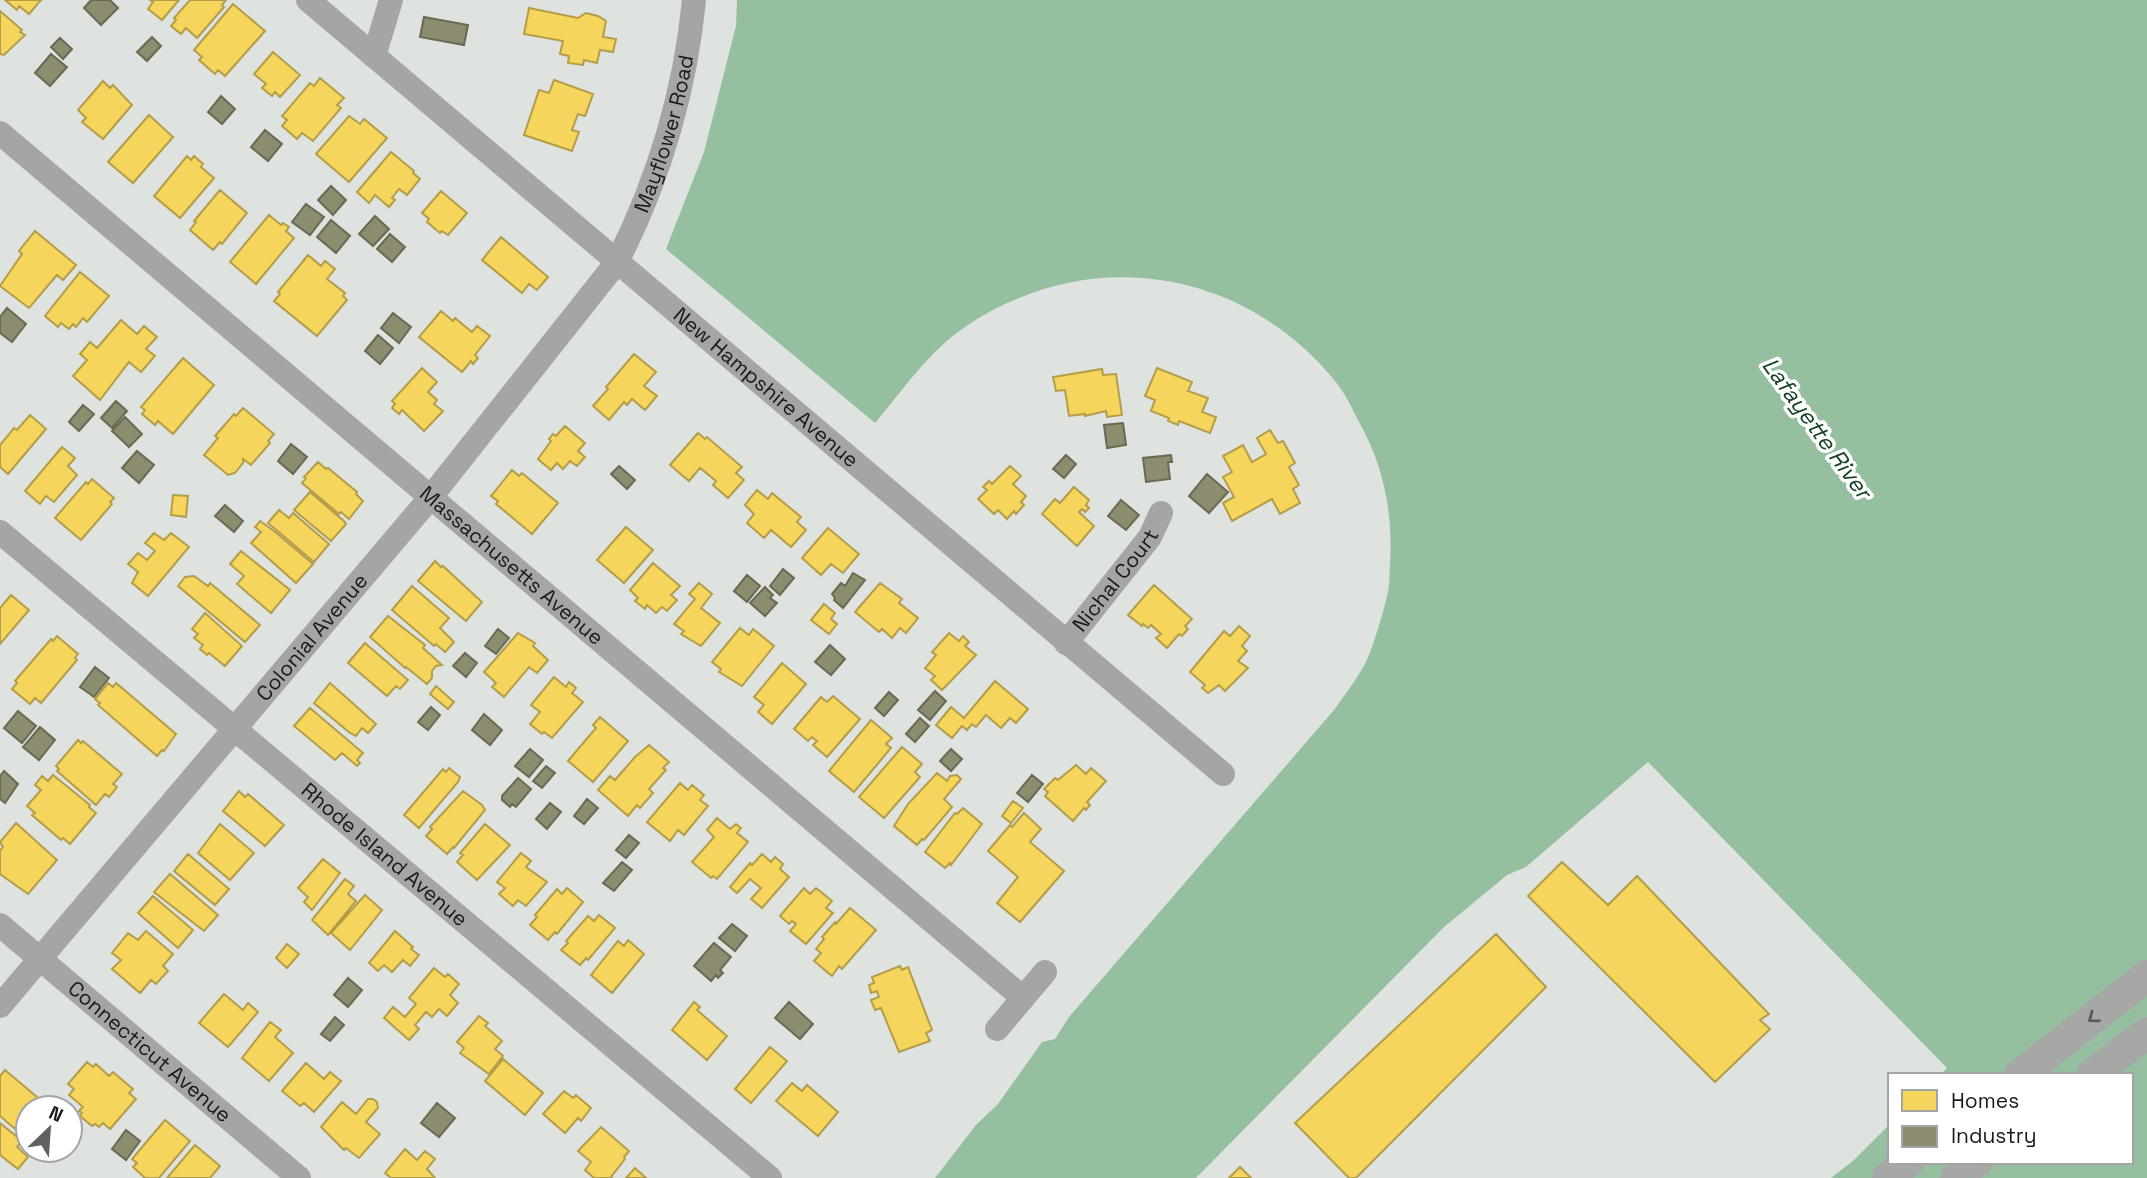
<svg xmlns="http://www.w3.org/2000/svg" width="2147" height="1178" viewBox="0 0 2147 1178" font-family="'Space Grotesk',sans-serif">
	<rect width="100%" height="100%" fill="#dfe3df"/>
	<path fill="#96bfa0" d="M737 0H2147V1178H1831L1854 1160 1890 1124V1162H2131V1075H1940L1947 1068 1648 762 1526 867 1507 875 1443 928 1196 1178H935L976 1125 998 1104 1042 1042 1055 1039 1069 1017 1334 710C1344 696 1355 681 1364 666 1372 651 1383 614 1387 596 1390 586 1389 575 1390 564 1393 514 1384 466 1359 422 1352 408 1345 393 1335 381 1242 267 1087 244 965 327 929 351 903 390 875 423L666 249 704 152 736 26Z"/>
	<path fill="#f6d55c" stroke="#b39d48" stroke-width="2" d="M5 0H41L29 14 19 6 17 10Z
		M150 0H179L162 20 148 9 153 2Z
		M190 0H226L222 5 224 7 197 38 186 28 181 34 171 26 176 20 174 18Z
		M233 4 265 31 225 76 218 70 215 74 199 60 202 57 194 50Z
		M529 8 578 18 586 13 598 16 606 21 603 37 616 39 613 52 600 50 597 63 584 60 583 65 568 63 569 56 560 54 563 41 524 34Z
		M0 11 22 30 20 32 25 35 4 55 0 54Z
		M273 52 300 75 280 97 275 92 272 96 262 88 266 84 254 74Z
		M320 78 344 98 337 105 341 108 313 141 302 133 297 139 282 126 287 120 282 116 310 83 314 86Z
		M554 80 593 94 585 116 578 114 572 130 579 132 572 151 524 135 539 90 549 93Z
		M103 81 110 88 113 85 132 105 103 139 82 122 86 118 78 110Z
		M149 115 173 137 133 183 108 162Z
		M349 116 360 124 364 119 387 138 349 182 316 154Z
		M391 152 414 171 413 173 420 179 407 195 399 189 392 198 395 200 389 207 375 195 369 203 357 192Z
		M187 156 191 160 194 156 203 164 201 167 214 178 180 218 154 196Z
		M220 190 247 213 222 244 220 242 213 250 190 230 196 222 194 221Z
		M441 191 467 213 448 235 442 231 440 233 427 222 429 219 422 213Z
		M269 215 281 225 283 223 289 227 286 231 294 238 256 284 230 262Z
		M35 231 76 265 63 280 57 275 29 308 0 286 22 254 19 251Z
		M501 237 548 277 537 290 529 284 522 293 482 260Z
		M308 255 321 266 325 261 335 269 327 279 345 293 343 296 347 300 317 336 274 301 280 294 278 292Z
		M80 272 109 296 87 322 83 318 76 327 73 324 69 329 61 323 58 327 45 316Z
		M441 311 453 321 455 318 472 332 477 326 490 336 475 355 478 358 473 364 471 361 462 372 419 337Z
		M121 320 137 334 144 326 157 337 146 349 155 356 141 372 129 362 100 400 73 376 87 360 80 354 90 342 97 348Z
		M634 354 656 372 644 386 657 396 645 410 632 399 627 405 624 402 609 420 593 406 608 389 606 387Z
		M183 358 214 385 173 434 158 421 155 425 142 414 145 410 141 407Z
		M422 368 437 382 428 392 437 400 434 404 443 411 424 431 402 410 399 414 392 408 395 404 392 401Z
		M1157 368 1192 382 1188 391 1208 398 1202 412 1216 417 1210 433 1179 421 1178 425 1168 421 1169 418 1151 411 1155 400 1145 396Z
		M1102 369 1103 375 1116 374 1122 415 1107 417 1106 411 1085 416V414L1069 416 1065 390 1056 391 1053 377Z
		M243 408 274 434 268 441 270 443 251 465 243 459V463L235 473 228 475 204 455 218 438 215 436 234 414 236 416Z
		M30 415 46 429 8 474 0 467V445L14 428 17 430Z
		M565 426 585 443 578 451 585 457 577 466 570 461 563 469 557 463 551 470 538 459 551 441 549 439 553 434 556 436Z
		M1270 430 1278 443 1283 441 1295 463 1289 467 1299 485 1293 489 1300 503 1280 514 1272 499 1232 521 1223 503 1234 497 1223 477 1232 472 1223 456 1243 445 1252 462 1266 454 1257 438Z
		M698 433 705 439 707 437 742 467 736 473 744 480 728 498 713 485 716 481 700 468 689 481 670 465Z
		M62 447 75 458 68 466 77 475 54 502 46 496 40 504 25 491Z
		M318 462 326 469 328 468 357 492 356 494 363 501 349 519 341 512 339 514 302 483 306 478 304 477Z
		M1010 466 1021 476 1013 484 1026 496 1021 502 1024 505 1016 514 1014 511 1007 519 998 510 994 514 978 499 987 490 983 487 989 481 992 484Z
		M512 470 519 476 522 473 558 503 532 534 496 504 498 501 491 496Z
		M92 479 114 498 110 502 112 504 81 540 55 518 86 482 88 484Z
		M1074 487 1089 500 1086 505 1089 508 1085 512 1082 509 1079 512 1094 526 1077 546 1042 514 1055 499 1060 503Z
		M757 490 768 499 772 493 801 517 797 522 806 530 791 547 771 530 764 538 747 523 754 514 745 505Z
		M310 492 345 522 346 524 331 541 294 510Z
		M173 495 188 496 186 517 171 515Z
		M279 510 289 518 293 513 329 544 314 562 268 523Z
		M260 521 274 531 313 564 296 583 251 543 261 532 255 527Z
		M626 527 653 550 624 583 597 560Z
		M828 528 859 554 843 573 831 564 821 575 802 558Z
		M154 533 164 540 171 533 189 547 148 596 132 583 138 572 128 564 138 553 147 560 155 551 145 543Z
		M241 551 290 590 271 613 237 584 244 576 230 564Z
		M435 561 441 567 443 566 482 602 466 621 418 581Z
		M653 563 680 586 671 595 677 600 667 611 662 607 656 613 647 605 645 609 635 601 638 598 630 590Z
		M194 576 208 586 210 583 260 625 245 642 178 586 185 577Z
		M699 583 712 594 701 608 720 623 701 646 681 634 684 631 674 624 695 599 689 594Z
		M880 583 902 599 899 603 918 618 906 633 900 628 892 638 882 629 879 632 855 612Z
		M1154 585 1192 619 1185 626 1188 629 1182 636 1179 634 1167 648 1156 638 1161 634 1151 625 1148 628 1143 624 1142 626 1128 615Z
		M412 586 449 618 440 628 454 642 445 652 436 644 434 646 392 610Z
		M11 595 29 610 0 644V608Z
		M824 604 835 613 831 619 837 624 829 634 811 620Z
		M205 613 242 646 225 666 209 653 207 655 200 649 203 645 194 638 198 634 192 629Z
		M388 616 425 645 423 648 442 665 436 666 432 671V678L427 684 406 667 405 668 370 637Z
		M1239 626 1250 636 1242 646 1247 651 1238 661 1248 668 1225 691 1219 685 1208 693 1202 688 1205 685 1190 672 1224 631 1230 636Z
		M740 628 749 635 753 629 774 646 742 686 719 672 721 669 712 662Z
		M518 633 535 643 533 646 548 660 537 673 529 667 504 697 492 687 496 683 484 672Z
		M949 633 959 641 963 636 969 642 965 646 976 655 942 690 931 680 935 676 925 668 936 655 932 652Z
		M57 636 78 654 75 658 77 660 41 703 35 698 30 704 12 689 17 683 15 681 51 639 53 641Z
		M365 643 408 680 400 689 396 686 387 696 348 663Z
		M782 663 806 684 772 724 758 712 764 705 754 697Z
		M554 677 566 687 569 682 576 688 572 693 583 702 552 738 544 732 542 734 530 724 540 712 531 705Z
		M995 681 1028 709 1016 723 1010 718 1001 728 986 715 976 727 972 724 967 730 962 726 952 738 936 725 951 707 964 718Z
		M108 683 113 687 116 683 176 734 164 751 162 750 157 756 98 705 100 703 95 699Z
		M330 683 376 724 368 733 362 728 356 736 350 733 314 703Z
		M436 686 454 702 448 709 430 694Z
		M833 696 860 719 827 757 813 745 817 741 812 737 808 741 794 729 821 697 827 702Z
		M310 708 363 753 357 760 360 763 357 766 342 753 335 760 294 726Z
		M600 717 628 741 593 782 568 761 596 728 593 725Z
		M871 720 892 738 886 744 891 748 854 792 829 771Z
		M78 740 81 743 83 741 122 774 113 784 117 787 109 797 105 794 96 805 57 771 59 769 56 766Z
		M649 745 669 762 663 768 666 770 649 789 653 793 640 808 637 805 628 816 598 790 610 776 615 780 635 757Z
		M902 747 922 764 915 772 920 777 884 818 859 797Z
		M1076 765 1086 774 1091 768 1106 781 1087 802 1090 805 1086 810 1084 808 1073 821 1045 796 1048 792 1044 789 1055 778 1058 780Z
		M449 768 460 777 458 782 419 828 404 815 443 769 446 772Z
		M937 773 947 781 950 776 957 775 961 779 944 799 952 807 924 840 922 839 917 845 894 826 908 804Z
		M53 775 90 805 89 807 96 813 70 844 63 838 61 840 32 815 35 813 27 806 41 790 35 785 42 776 48 781Z
		M680 783 688 790 692 785 704 795 700 800 708 806 684 835 678 830 670 841 647 822Z
		M239 791 245 797 248 794 284 825 265 846 223 811Z
		M463 791 482 805 485 810 454 848 453 847 447 854 426 836 432 829 430 827Z
		M1013 801 1023 808 1011 823 1002 816Z
		M963 808 982 824 951 865 950 863 945 868 925 852 955 813 957 814Z
		M1024 813 1041 829 1030 842 1064 871 1020 922 997 903 1018 877 988 851 1010 825 1012 827Z
		M717 818 730 829 736 824 741 828 737 833 748 842 717 879 713 876 711 878 692 862 714 837 707 830Z
		M16 823 57 860 28 894 0 874V851L3 847 0 842Z
		M220 824 254 853 230 880 198 853Z
		M485 824 510 845 477 880 457 862 463 855 460 853Z
		M521 853 531 861 526 867 547 882 526 906 518 900 513 906 499 894 505 888 497 882Z
		M188 854 229 889 215 905 174 871Z
		M762 854 771 862 775 857 783 864 780 869 789 877 762 908 751 899 761 888 750 879 737 893 730 887 750 863 752 865Z
		M323 859 340 873 312 910 304 902 308 897 298 888Z
		M1562 862 1608 905 1637 876 1769 1014 1760 1020 1770 1029 1715 1082 1528 896Z
		M170 874 218 915 204 931 154 892Z
		M345 879 354 886 348 894 356 901 328 935 312 920Z
		M567 888 583 902 557 934 555 932 548 940 530 925 537 917 535 915 557 889 562 894Z
		M804 888 810 894 816 888 832 901 826 908 833 913 806 944 790 931 796 924 792 921 789 924 780 916Z
		M365 895 382 910 350 950 331 933Z
		M153 896 193 930 178 948 138 913Z
		M850 908 876 930 842 969 839 966 832 976 814 961 821 953 816 949 824 939 822 937 835 922 836 924Z
		M599 915 615 928 588 960 586 958 580 965 561 950 568 943 566 941 588 916 594 921Z
		M146 931 173 954 163 966 168 971 156 984 151 980 140 993 112 969 121 960 112 953 128 933 138 940Z
		M395 931 413 947 411 949 419 955 410 966 403 960 392 972 384 965 378 971 369 963Z
		M1496 934 1546 987 1356 1178H1349L1295 1123Z
		M628 940 644 954 612 993 591 975 618 941 624 946Z
		M287 944 299 954 287 968 276 958Z
		M900 966 902 970 908 967 932 1030 926 1033 930 1041 899 1052 881 1008 875 1010 871 1000 879 997 877 991 871 993 869 985 874 983 872 977Z
		M434 968 445 977 448 974 459 984 450 995 458 1003 447 1016 439 1009 432 1017 426 1012 415 1025 419 1029 409 1040 384 1018 393 1007 405 1017 416 1004 409 998Z
		M224 994 243 1010 248 1003 258 1012 228 1047 199 1023Z
		M694 1002 700 1007 697 1010 727 1036 707 1060 672 1030Z
		M479 1016 488 1023 485 1026 502 1041 495 1049 503 1056 489 1074 460 1053 464 1048 457 1042Z
		M270 1022 281 1030 275 1037 293 1053 269 1081 242 1058Z
		M770 1047 787 1061 751 1103 735 1089Z
		M503 1059 543 1093 525 1115 485 1081Z
		M87 1062 93 1067 96 1064 109 1076 113 1072 133 1089 129 1093 136 1099 110 1129 103 1123 99 1127 95 1124 92 1126 80 1116 82 1113 79 1111 83 1107 69 1095 74 1089 68 1084Z
		M306 1063 324 1079 330 1072 341 1081 314 1112 304 1103 300 1106 282 1091Z
		M5 1070 50 1108H28V1140L0 1116V1076Z
		M792 1083 802 1091 807 1085 838 1112 818 1136 776 1101Z
		M564 1091 573 1098 576 1095 591 1108 581 1121 578 1118 565 1133 543 1114Z
		M368 1099H373L377 1102 378 1108 366 1122 380 1134 359 1158 346 1148 344 1150 321 1127 342 1102 356 1114Z
		M165 1120 190 1141 159 1178H145L133 1167 137 1163 132 1159Z
		M0 1123 22 1141 17 1147 28 1157 18 1169 0 1155Z
		M601 1127 629 1151 624 1157 625 1159 611 1177 612 1178H594L585 1170 591 1162 578 1151Z
		M195 1145 220 1166 210 1178H167Z
		M405 1149 417 1160 425 1151 435 1159 427 1169 435 1178H391L385 1173Z
		M1240 1167 1251 1178H1229Z
		M635 1168 646 1178H626Z"/>
	<path fill="#8c8c6e" stroke="#696a54" stroke-width="2" d="M91 0H110L118 8 101 25 84 8Z
		M424 17 468 25 464 45 420 37Z
		M152 37 161 46 147 61 137 52Z
		M60 38 72 49 63 59 51 47Z
		M51 54 67 67 50 86 35 73Z
		M221 96 235 109 222 124 208 112Z
		M265 130 282 144 268 161 251 147Z
		M331 186 346 200 333 215 318 200Z
		M306 204 324 217 310 235 292 222Z
		M375 216 389 229 373 246 359 234Z
		M331 220 350 236 336 253 317 237Z
		M390 234 405 247 392 262 377 249Z
		M7 308 26 324 12 342 0 333V317Z
		M393 313 411 327 399 343 381 328Z
		M378 335 393 348 380 364 365 351Z
		M116 401 127 411 112 428 101 418Z
		M83 405 94 414 79 431 69 422Z
		M125 417 142 434 129 447 112 431Z
		M1123 423 1126 445 1107 448 1104 425Z
		M291 444 307 457 293 474 278 461Z
		M137 451 154 465 139 483 122 468Z
		M1066 455 1076 464 1064 478 1053 469Z
		M1171 455 1172 462H1168L1170 479 1146 482 1143 458Z
		M619 466 635 480 627 489 611 474Z
		M1207 474 1228 492 1209 513 1189 496Z
		M1121 500 1139 515 1126 530 1108 516Z
		M225 505 243 521 234 532 215 516Z
		M783 569 794 578 780 595 770 586Z
		M853 573 865 580 843 608 834 600 835 598 832 594 841 583 845 586Z
		M747 575 760 586 747 602 734 591Z
		M765 587 773 595 770 598 777 603 765 616 750 603Z
		M498 629 509 638 496 654 485 646Z
		M830 645 845 659 831 675 815 662Z
		M465 653 477 663 466 677 453 666Z
		M95 667 109 678 94 697 80 687Z
		M935 691 946 701 930 720 918 710Z
		M889 692 898 700 884 716 875 708Z
		M431 707 440 715 428 730 418 722Z
		M18 711 36 726 22 743 4 728Z
		M484 714 502 730 490 745 472 730Z
		M920 718 929 726 915 742 906 734Z
		M40 727 55 740 39 760 23 747Z
		M530 749 543 760 529 777 515 766Z
		M951 749 962 759 951 771 940 761Z
		M546 766 555 773 542 788 533 781Z
		M4 771 18 784 5 803 0 799V776Z
		M1032 775 1043 784 1028 802 1017 793Z
		M518 778 531 789 516 807 512 804 510 807 502 800V796Z
		M587 799 598 808 584 824 574 816Z
		M550 803 561 812 547 829 536 819Z
		M629 835 639 843 626 858 616 850Z
		M622 862 632 870 614 891 603 883Z
		M732 924 747 936 735 951 719 938Z
		M714 943 731 957 720 970 723 973 718 978 716 975 711 981 694 966Z
		M348 978 362 990 348 1007 334 995Z
		M789 1002 813 1024 800 1039 775 1018Z
		M335 1017 344 1025 330 1041 321 1034Z
		M437 1103 455 1118 439 1137 421 1123Z
		M126 1130 140 1141 126 1160 112 1149Z"/>
	<g fill="none" stroke-linecap="round" stroke-linejoin="round">
		<g stroke="#a3a6a4" stroke-width="24">
			<path id="s1" d="M308 0 1223 774"/>
			<path d="M374 56 391 0"/>
			<path id="s2" d="M0 133 1023 998"/>
			<path id="s3" d="M0 532 770 1178"/>
			<path id="s4" d="M1066 643 1150 537 1161 513"/>
			<path id="s5" d="M0 925 299 1178"/>
			<path id="s6" d="M0 1006 430 498 617 262C659 179 685 93 694 0"/>
			<path d="M997 1029 1045 972"/>
		</g>
		<path stroke="#a6a8a6" stroke-width="32" d="M2020 1075 2147 976
			M2092 1075 2147 1033
			M1888 1178 1908 1162
			M1956 1178 1977 1162"/>
	</g>
	<defs><path id="oneway-chevron" d="M-2-3.5L2.5 0L-2 3.5" fill="none" stroke-width="1.6" stroke-linecap="round" stroke-linejoin="round" transform="scale(1.75)"/></defs>
	<use stroke="#585a58" href="#oneway-chevron" transform="translate(2093 1018) rotate(143)"/>
	<g text-anchor="middle" stroke-width="7" stroke-linejoin="round" paint-order="stroke">
		<g font-size="21" fill="#181b19" stroke="#fff">
			<text dy="7" stroke="none"><textPath href="#s6" startOffset="1104">Mayflower Road</textPath></text>
			<text dy="7" stroke="none"><textPath href="#s1" startOffset="600">New Hampshire Avenue</textPath></text>
			<text dy="7" stroke="none"><textPath href="#s2" startOffset="670">Massachusetts Avenue</textPath></text>
			<text dy="7" stroke="none"><textPath href="#s4" startOffset="80">Nichal Court</textPath></text>
			<text dy="7" stroke="none"><textPath href="#s6" startOffset="483">Colonial Avenue</textPath></text>
			<text dy="7" stroke="none"><textPath href="#s3" startOffset="502">Rhode Island Avenue</textPath></text>
			<text dy="7" stroke="none"><textPath href="#s5" startOffset="196">Connecticut Avenue</textPath></text>
		</g>
		<g font-size="23" font-style="italic" fill="#154124" stroke="#fff">
			<text transform="translate(1817 428) rotate(54)" y="8">Lafayette River</text>
		</g>
	</g>
	<rect x="1888" y="1073" width="245" height="91" fill="#ffffff" stroke="#a3a4a3" stroke-width="2"/>
	<rect x="1902" y="1090" width="35" height="21" fill="#f6d55c" stroke="#a3a4a3" stroke-width="2"/>
	<text x="1951" y="1108" font-size="21" fill="#181b19">Homes</text>
	<rect x="1902" y="1126" width="35" height="21" fill="#8c8c6e" stroke="#a3a4a3" stroke-width="2"/>
	<text x="1951" y="1143" font-size="21" fill="#181b19">Industry</text>
	<g transform="translate(49 1129) rotate(25)"><circle r="33" fill="#ffffff" stroke="#a3a4a3" stroke-width="2"/>
	<path d="M0-5L12 26L0 18L-12 26Z" fill="#5e615e"/>
	<text y="-10" font-size="19" font-weight="bold" text-anchor="middle" fill="#181b19">N</text>
	</g>
</svg>
